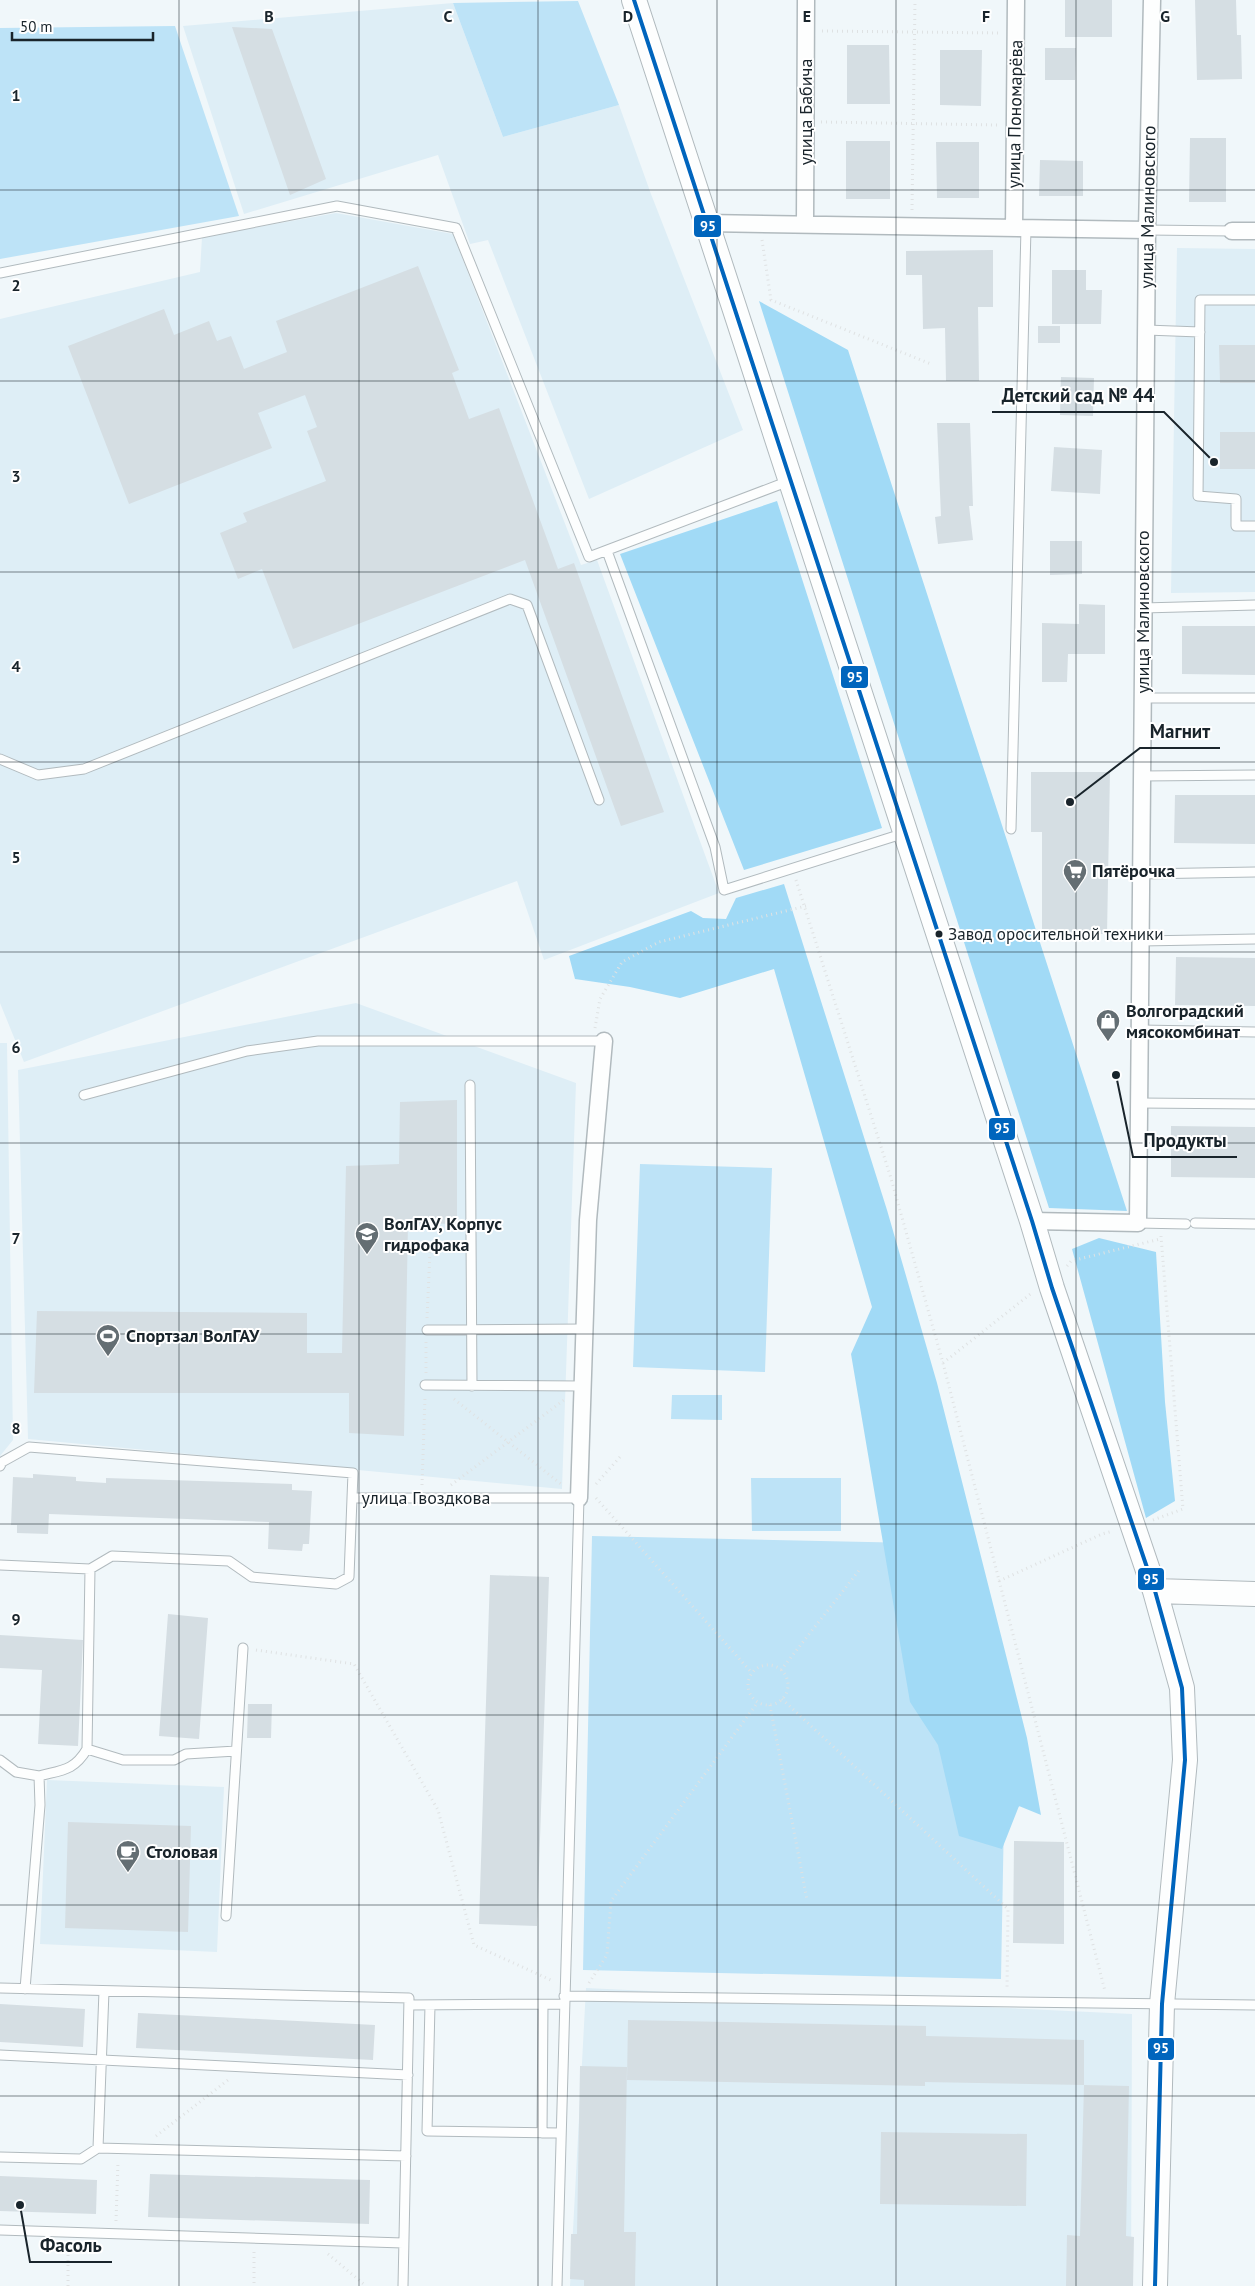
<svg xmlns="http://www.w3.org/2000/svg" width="1255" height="2286" viewBox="0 0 1255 2286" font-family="'PT Sans',sans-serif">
	<rect width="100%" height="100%" fill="#f0f7fa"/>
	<path fill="#deeef6" d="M453 3 503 137 619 105 651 194 743 430 589 499 488 240 470 244 438 155 244 214 183 26Z
		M336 213 453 234 581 565 597 560 719 893 544 960 517 881 24 1062 0 1003V319L200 272 202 237Z
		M1177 248 1255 249V592L1171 593Z
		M356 1003 576 1083 562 1489 28 1439 18 1070Z
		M0 1043H7L13 1440 0 1456Z
		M47 1780 224 1787 217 1952 40 1944Z
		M586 1988 1132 2014 1131 2286H570Z"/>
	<path fill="#bde3f7" d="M578 1 619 105 503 137 453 3Z
		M175 26 239 216 0 259V28Z
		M640 1164 772 1168 765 1372 633 1367Z
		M672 1395H722V1420L671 1419Z
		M751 1478H841V1531H752Z
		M592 1536 962 1544 1031 1799 1004 1816 1001 1979 583 1970Z"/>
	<path fill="#a1daf6" d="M759 301 848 350 1127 1211 1049 1208Z
		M777 501 882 828 744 870 620 554Z
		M784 884 887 1210 937 1383 1027 1738 1041 1815 1019 1806 1002 1849 959 1836 938 1745 910 1702 851 1354 872 1307 774 969 680 998 630 987 575 979 569 956 691 911 703 918 726 919 736 898Z
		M1099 1238 1156 1252 1165 1402 1175 1501 1146 1518 1072 1249Z"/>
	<path fill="#d5dee3" d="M1065 0H1112V37H1065Z
		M1195 0H1236L1237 35H1241L1242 79 1197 80Z
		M232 27 272 29 326 179 290 195Z
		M847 45H889L890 104H847Z
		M1045 48H1076L1075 80H1045Z
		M940 50H982L981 106 940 105Z
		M1190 138H1226V202H1189Z
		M846 141H890V199H846Z
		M936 142H979V198H937Z
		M1040 160 1083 161V196H1039Z
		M993 250V307H978L979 381H946L945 328 923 329 922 275H906V251Z
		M418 266 459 370 452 373 469 419 499 408 558 569 574 563 664 812 621 826 525 560 293 649 262 569 238 579 220 533 247 522 243 513 326 481 307 431 317 427 305 395 258 413 272 448 129 504 68 346 164 309 174 335 209 321 217 341 231 336 244 369 287 352 276 321Z
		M1052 270H1086V290H1102L1101 324H1052Z
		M1038 326H1060V343H1038Z
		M1219 345H1255V383H1220Z
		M1061 377 1094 378 1093 416 1060 415Z
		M937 423H970L973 506H969L973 540 938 544 935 517 941 516Z
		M1220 432H1255V469H1220Z
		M1054 447 1102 450 1100 494 1051 491Z
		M1050 541H1082V574L1050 575Z
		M1079 604 1105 605V654H1068L1067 682H1042V623L1079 624Z
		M1182 626H1255V675L1182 674Z
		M1031 772H1110L1107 934H1042V832H1031Z
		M1175 795H1255V844L1174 843Z
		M1176 957 1255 958V1006L1175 1005Z
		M457 1100V1224L408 1223 404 1436 349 1433V1393H34L37 1311 307 1313V1353H342L346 1166 399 1164 400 1102Z
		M1171 1126 1255 1127V1178L1171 1177Z
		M33 1474 76 1477V1481L106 1483V1478L292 1484V1490L312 1491 309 1544H303L302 1551 268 1549 269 1522 49 1514 48 1534 17 1533V1525H11L13 1477 33 1478Z
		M490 1575 549 1577 537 1926 479 1924Z
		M168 1614 208 1618 199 1739 159 1736Z
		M0 1635 83 1640 78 1746 38 1744 42 1670 0 1668Z
		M248 1704H272L271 1738H247Z
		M68 1822 191 1826 188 1932 65 1928Z
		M1014 1841 1064 1842V1944L1013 1943Z
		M0 2004 85 2009 83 2047 0 2042Z
		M138 2013 375 2025 373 2060 136 2048Z
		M628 2020 926 2026V2036L1084 2040V2085L925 2082V2086L627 2080Z
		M580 2066 627 2067 624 2232H636L635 2286H584V2280L570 2279 571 2234H577Z
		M1084 2085 1129 2086 1126 2236 1134 2237 1133 2286H1066L1067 2235 1080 2236Z
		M881 2132 1027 2134 1026 2206 880 2204Z
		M150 2174 370 2180 369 2224 148 2217Z
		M0 2176 97 2180 96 2214 0 2211Z"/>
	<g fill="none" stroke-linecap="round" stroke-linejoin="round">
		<g stroke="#b1babe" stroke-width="11">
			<path id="lane" d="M1147 230 1232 231
				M0 273 337 206 456 228 589 557 789 481
				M1255 300H1200L1198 496 1236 499V526H1255
				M1146 330 1200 332
				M607 551 715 847 724 890 905 833
				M1143 608 1255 605
				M1143 698H1255
				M0 759 38 775 84 769 510 599 527 605 599 800
				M1142 776 1255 775
				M1011 829 1026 228
				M1141 874 1255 872
				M1141 941 1255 939
				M1140 1030 1255 1032
				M470 1085 472 1386
				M84 1095 247 1051 318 1041H604
				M1139 1103 1255 1104
				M1138 1223 1186 1224
				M1195 1223 1255 1224
				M427 1330 585 1329
				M425 1385 583 1386
				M0 1466 2 1462 29 1447 353 1473 352 1498
				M0 1565 90 1569 112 1556 229 1561 252 1577 336 1584 349 1577 352 1498H579L557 2286
				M87 1749 123 1760H174L186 1754 236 1751
				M0 1760 16 1772 39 1776 40 1805 25 1989
				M39 1776C62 1770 74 1771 87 1749L90 1569
				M226 1916 243 1648
				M0 1988 409 1998 403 2286
				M564 1996 1255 2005
				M409 2005 563 2004
				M430 2005 427 2131 560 2133
				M0 2055 408 2075
				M542 2133 543 2005
				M98 2148 104 1991
				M0 2157 81 2159 98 2148 406 2156
				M0 2230 403 2243"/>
		</g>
		<g stroke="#b1babe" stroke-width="19">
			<path id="street" d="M706 223 1147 230
				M805 224 806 0
				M1014 228 1016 0
				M1232 231H1255
				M1032 1221 1138 1223 1147 230 1152 0
				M579 1498 588 1220 604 1041"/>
		</g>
		<g stroke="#b1babe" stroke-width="26">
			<path id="secondary" d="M634 0 1032 1221 1052 1288 1155 1591 1182 1688 1185 1760 1162 2004 1155 2286
				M1155 1591 1255 1594"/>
		</g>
		<path stroke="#dfe2e3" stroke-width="3" stroke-dasharray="1 4" stroke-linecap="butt" d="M822 31 1000 33
			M821 122 998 125
			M912 210 915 0
			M762 240 771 300 931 364
			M796 880 890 1175 943 1363 1105 1991
			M595 1028 600 999 622 962 659 942 806 906
			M1067 1266 1071 1261 1160 1239
			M427 1318 430 1252
			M943 1363 1033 1292
			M426 1373V1342
			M454 1399 561 1484
			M596 1484 620 1457
			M422 1485 425 1397
			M451 1485 564 1400
			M596 1498 752 1673
			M1153 1520 1183 1509 1161 1236
			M999 1581 1102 1534 1113 1531
			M256 1650 354 1664 438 1810 474 1945 553 1981
			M748 1685a20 20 0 1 1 40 0a20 20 0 1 1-40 0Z
			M781 1670 861 1568
			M782 1699 1008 1909 1007 1989
			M770 1705 807 1900
			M589 1983 607 1955 611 1901 758 1702
			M156 2136 228 2080
			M116 2221 118 2162
			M254 2252V2286
			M328 2254 366 2286
			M68 2286V2244"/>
		<use href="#lane" stroke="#fdfefe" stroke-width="9"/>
		<use href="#street" stroke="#fdfefe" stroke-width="16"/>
		<use href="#secondary" stroke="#fdfefe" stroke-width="24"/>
		<g stroke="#fff" stroke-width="8">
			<path id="bus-1" d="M634 0 1032 1221 1052 1288 1155 1591 1182 1688 1185 1760 1162 2004 1155 2286"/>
		</g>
		<use href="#bus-1" stroke="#0065bd" stroke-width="4"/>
	</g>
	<path fill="none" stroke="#19242b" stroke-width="1" stroke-opacity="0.55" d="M179 0V2286M359 0V2286M538 0V2286M717 0V2286M896 0V2286M1076 0V2286M0 190H1255M0 381H1255M0 572H1255M0 762H1255M0 952H1255M0 1143H1255M0 1334H1255M0 1524H1255M0 1715H1255M0 1905H1255M0 2096H1255"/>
	<defs>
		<g id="supermarket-pin" transform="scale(1.25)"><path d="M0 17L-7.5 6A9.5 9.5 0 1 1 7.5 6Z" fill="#646e73" stroke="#fff"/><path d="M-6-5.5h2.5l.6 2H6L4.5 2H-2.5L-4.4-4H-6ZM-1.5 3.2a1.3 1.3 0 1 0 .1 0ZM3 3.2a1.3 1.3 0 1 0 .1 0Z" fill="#fff"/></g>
		<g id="shop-pin" transform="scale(1.25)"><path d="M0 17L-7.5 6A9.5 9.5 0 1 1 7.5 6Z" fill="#646e73" stroke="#fff"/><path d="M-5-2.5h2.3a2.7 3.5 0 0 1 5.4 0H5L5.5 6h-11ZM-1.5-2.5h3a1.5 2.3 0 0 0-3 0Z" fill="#fff"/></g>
		<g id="university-pin" transform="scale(1.25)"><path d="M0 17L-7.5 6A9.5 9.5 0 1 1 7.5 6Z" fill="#646e73" stroke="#fff"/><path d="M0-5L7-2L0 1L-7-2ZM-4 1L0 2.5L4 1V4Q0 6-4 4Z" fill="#fff"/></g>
		<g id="stadium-pin" transform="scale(1.25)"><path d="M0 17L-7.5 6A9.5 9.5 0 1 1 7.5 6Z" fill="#646e73" stroke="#fff"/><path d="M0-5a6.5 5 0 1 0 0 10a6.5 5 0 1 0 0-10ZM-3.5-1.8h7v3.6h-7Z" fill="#fff"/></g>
		<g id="cafe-pin" transform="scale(1.25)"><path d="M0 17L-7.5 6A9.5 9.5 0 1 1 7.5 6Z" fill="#646e73" stroke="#fff"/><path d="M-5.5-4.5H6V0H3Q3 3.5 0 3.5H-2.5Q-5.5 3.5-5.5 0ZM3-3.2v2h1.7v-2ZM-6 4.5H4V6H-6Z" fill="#fff"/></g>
	</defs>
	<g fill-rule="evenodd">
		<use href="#supermarket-pin" x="1075" y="871"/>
		<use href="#shop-pin" x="1108" y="1021"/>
		<use href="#university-pin" x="367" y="1234"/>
		<use href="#stadium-pin" x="108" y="1336"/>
		<use href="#cafe-pin" x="128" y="1852"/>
	</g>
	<circle fill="#19242b" stroke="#fff" stroke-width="2" cx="939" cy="934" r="4.5"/>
	<g text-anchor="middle" stroke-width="4" stroke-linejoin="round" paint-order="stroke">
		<g font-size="17" fill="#19242b" stroke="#fff" text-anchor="start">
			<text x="948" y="940">Завод оросительной техники</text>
		</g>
		<g font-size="18" fill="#19242b" stroke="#fff">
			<text transform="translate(806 112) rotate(-90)" y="6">улица Бабича</text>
			<text transform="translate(1015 114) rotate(-89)" y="6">улица Пономарёва</text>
			<text transform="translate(1148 207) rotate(-89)" y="6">улица Малиновского</text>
			<text transform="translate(1143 612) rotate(-90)" y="6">улица Малиновского</text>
			<text x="426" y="1504">улица Гвоздкова</text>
		</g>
		<g font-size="18" font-weight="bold" fill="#19242b" stroke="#fff" text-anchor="start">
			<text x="1092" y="877">Пятёрочка</text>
			<text x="1126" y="1017">Волгоградский<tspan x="1126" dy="21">мясокомбинат</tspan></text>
			<text x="384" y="1230">ВолГАУ, Корпус<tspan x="384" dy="21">гидрофака</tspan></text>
			<text x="126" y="1342">Спортзал ВолГАУ</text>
			<text x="146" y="1858">Столовая</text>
		</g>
	</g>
	<g font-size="16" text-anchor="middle" font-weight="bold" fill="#19242b" stroke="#fff" stroke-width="4" stroke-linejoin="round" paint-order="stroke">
		<text x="269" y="22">B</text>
		<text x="448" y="22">C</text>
		<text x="628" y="22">D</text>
		<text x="807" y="22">E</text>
		<text x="986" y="22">F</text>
		<text x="1165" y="22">G</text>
		<text x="16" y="101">1</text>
		<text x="16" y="291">2</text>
		<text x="16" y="482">3</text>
		<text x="16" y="672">4</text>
		<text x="16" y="863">5</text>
		<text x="16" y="1053">6</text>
		<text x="16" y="1244">7</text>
		<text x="16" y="1434">8</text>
		<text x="16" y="1625">9</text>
	</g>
	<path fill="none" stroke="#19242b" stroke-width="2" d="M1214 462L1164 412H992M1070 802L1140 748H1220M1116 1075L1133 1157H1237M20 2205L30 2262H112"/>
	<g fill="#19242b" stroke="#fff" stroke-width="2">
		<circle cx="1214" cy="462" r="5"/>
		<circle cx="1070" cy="802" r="5"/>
		<circle cx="1116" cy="1075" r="5"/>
		<circle cx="20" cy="2205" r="5"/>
	</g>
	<g font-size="19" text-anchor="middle" font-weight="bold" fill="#19242b" stroke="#fff" stroke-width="4" stroke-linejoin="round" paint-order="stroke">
		<text x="1078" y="402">Детский сад № 44</text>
		<text x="1180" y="738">Магнит</text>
		<text x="1185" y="1147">Продукты</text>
		<text x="71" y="2252">Фасоль</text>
	</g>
	<g stroke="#fff" stroke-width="2">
		<rect x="693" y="214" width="29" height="24" rx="5" fill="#0065bd"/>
		<rect x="840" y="665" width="29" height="24" rx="5" fill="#0065bd"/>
		<rect x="988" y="1117" width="28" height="24" rx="5" fill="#0065bd"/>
		<rect x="1137" y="1567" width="28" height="24" rx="5" fill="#0065bd"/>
		<rect x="1147" y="2037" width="28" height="24" rx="5" fill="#0065bd"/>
	</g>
	<g font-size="14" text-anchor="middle" font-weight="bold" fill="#fff">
		<text x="708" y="231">95</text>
		<text x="855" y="682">95</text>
		<text x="1002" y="1133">95</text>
		<text x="1151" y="1584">95</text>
		<text x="1161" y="2053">95</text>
	</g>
	<path d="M12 32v8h141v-8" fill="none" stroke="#19242b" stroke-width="2.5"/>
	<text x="20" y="32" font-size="15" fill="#19242b" stroke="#ffffff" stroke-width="4" paint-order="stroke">50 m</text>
</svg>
